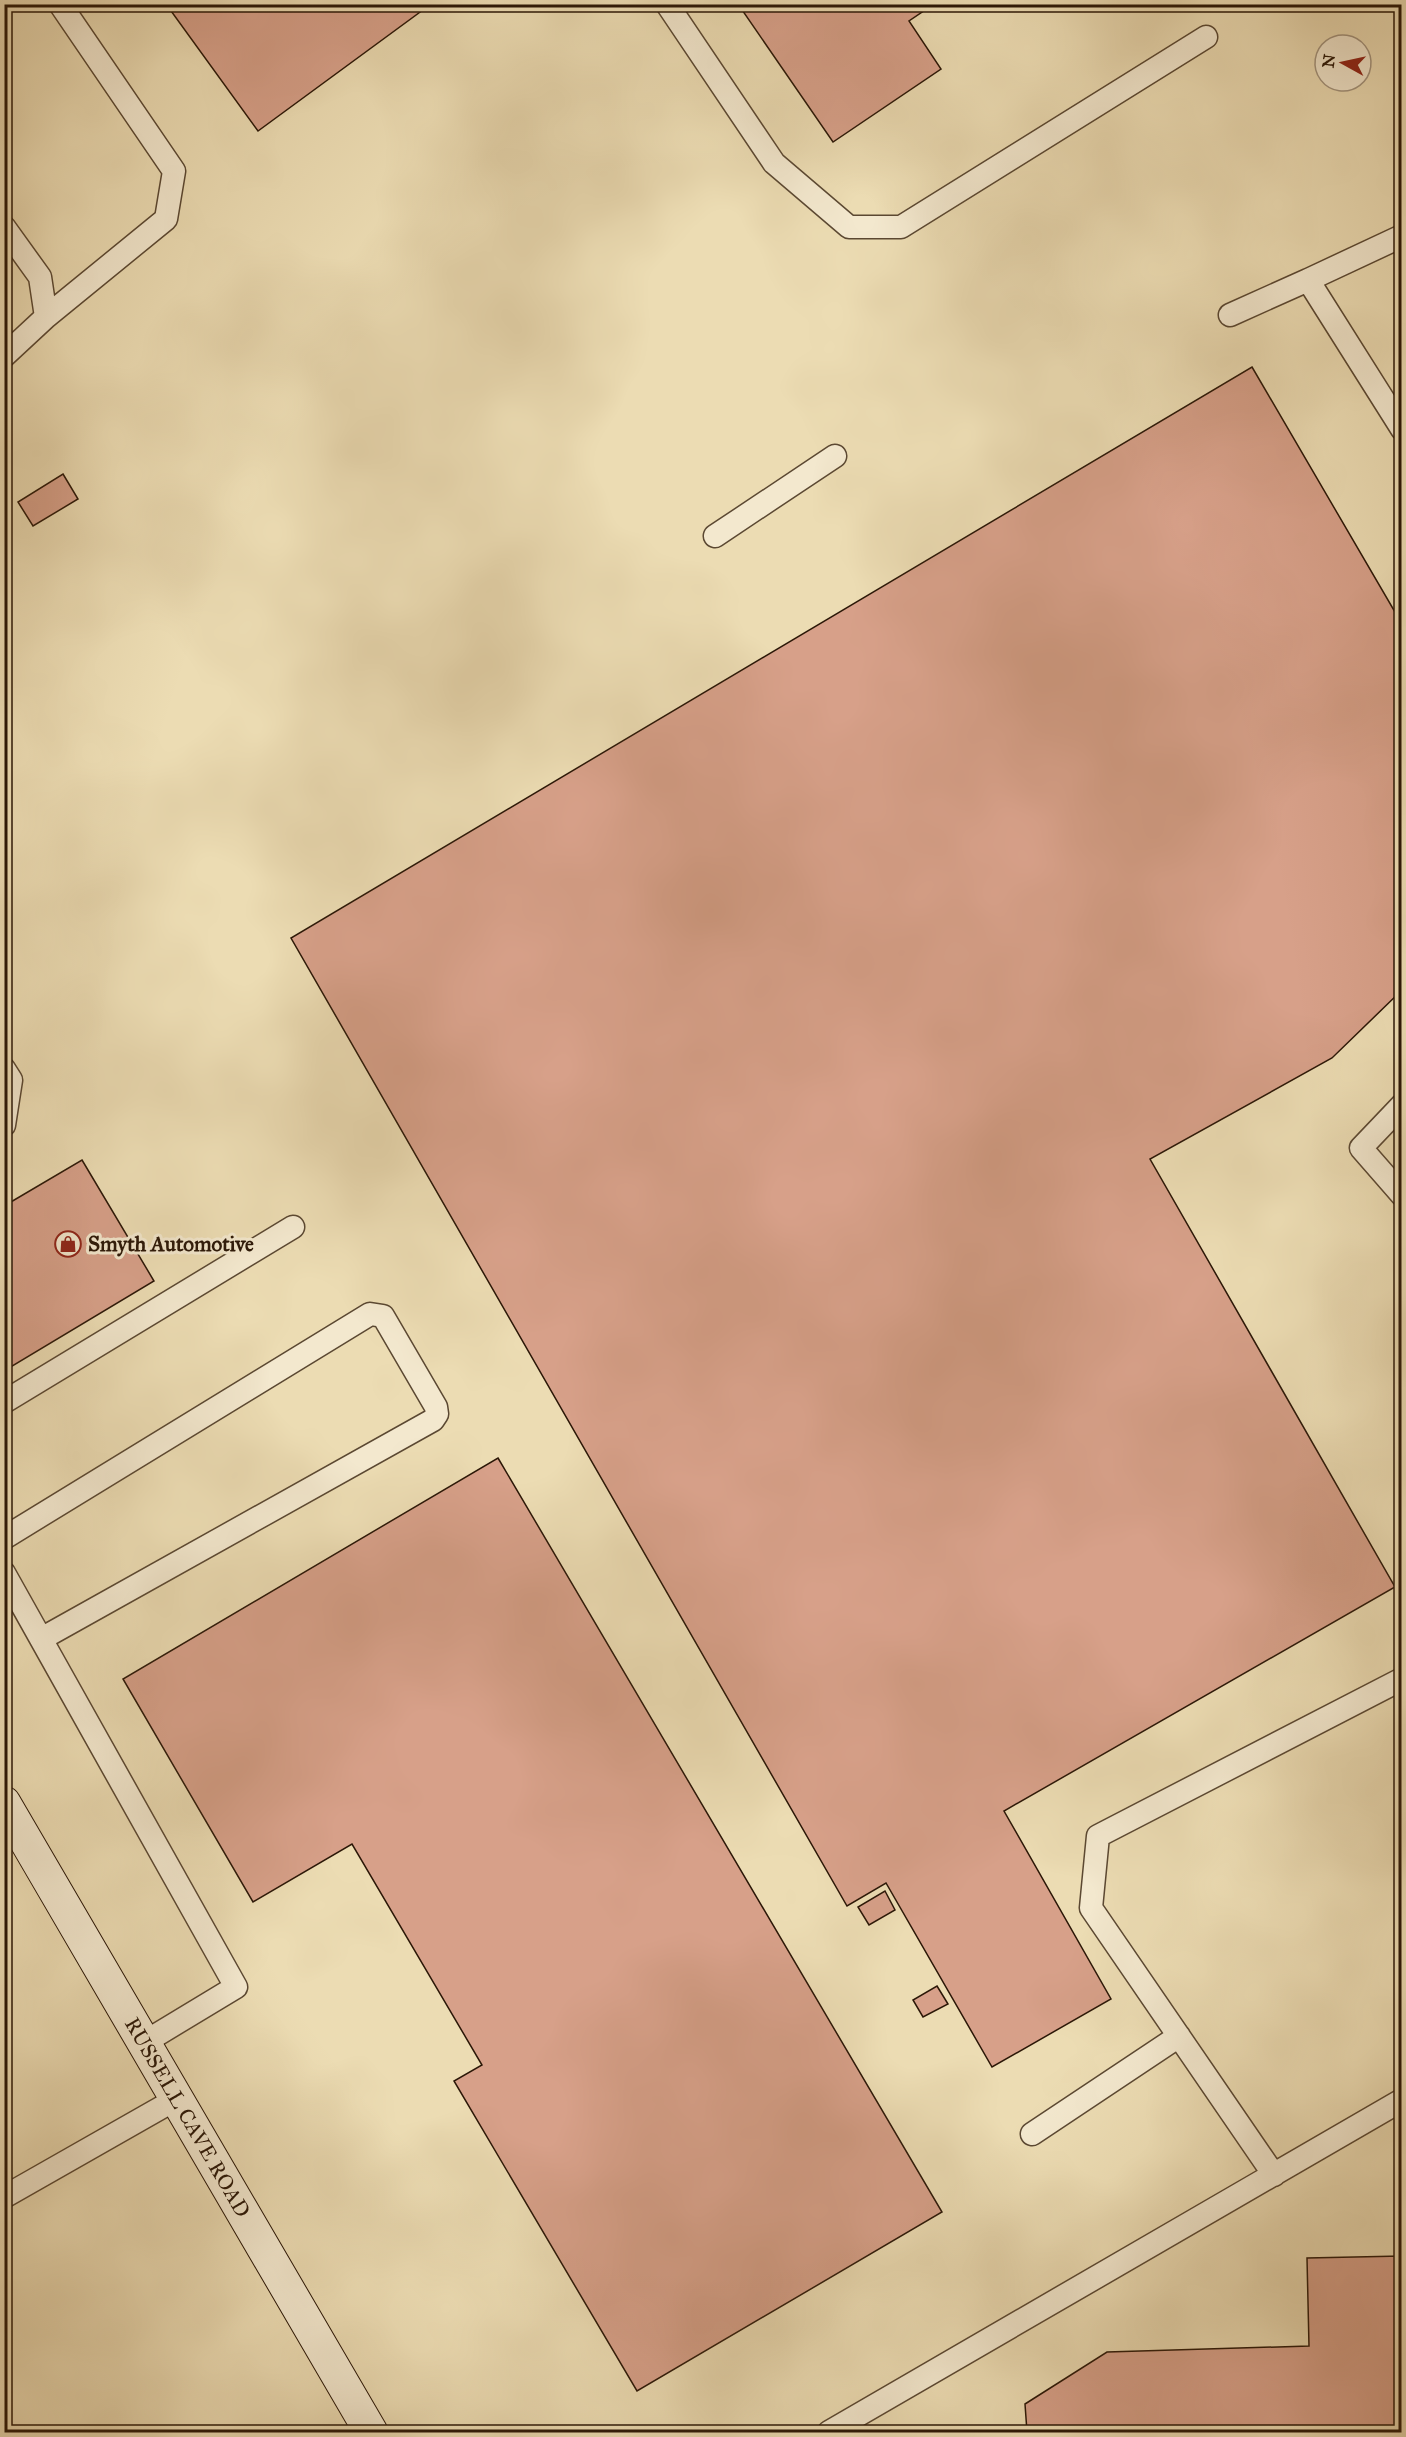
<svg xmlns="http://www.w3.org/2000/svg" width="1406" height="2437" viewBox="0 0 1406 2437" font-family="'IM FELL Great Primer',serif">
	<rect width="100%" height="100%" fill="#ecdcb3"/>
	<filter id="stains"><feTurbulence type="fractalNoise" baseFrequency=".00333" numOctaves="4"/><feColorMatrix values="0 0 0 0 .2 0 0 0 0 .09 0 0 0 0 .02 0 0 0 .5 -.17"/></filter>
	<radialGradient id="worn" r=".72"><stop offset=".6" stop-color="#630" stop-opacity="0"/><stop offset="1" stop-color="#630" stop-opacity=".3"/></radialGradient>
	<path fill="#d7a089" stroke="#2b1707" stroke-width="1.5" d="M4 4H12L14 8 4 14Z
		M87 4H99L91 10Z
		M166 4H431L258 131Z
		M738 4H934L909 21 941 69 833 142Z
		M1252 367 1402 624V990L1332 1058 1150 1159 1395 1587 1004 1811 1111 1999 992 2067 886 1883 847 1906 291 938Z
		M63 474 78 499 33 526 18 502Z
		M82 1160 154 1281 4 1371V1206Z
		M498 1458 942 2212 637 2391 454 2081 482 2065 352 1844 253 1902 123 1679Z
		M885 1891 895 1910 869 1925 858 1907Z
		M937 1986 948 2004 923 2017 913 2000Z
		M1402 2256V2432H1027L1025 2404 1107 2352 1309 2346 1307 2258Z"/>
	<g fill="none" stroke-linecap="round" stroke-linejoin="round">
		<g stroke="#5b4832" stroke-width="25">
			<path id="lane" d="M667 4 774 163 849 227H901L1206 37
				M4 227 40 277 46 317 4 356
				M1308 280 1402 236
				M1230 315 1308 280 1402 429
				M46 317 166 219 174 171 60 4
				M715 536 835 456
				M4 1069 11 1080 4 1125
				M1402 1105 1361 1148 1402 1195
				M4 1402 293 1227
				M4 1538 370 1314 383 1316 436 1407 437 1414 433 1420 41 1639
				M4 1573 236 1987 145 2042
				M1032 2134 1179 2036
				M1274 2175 1091 1908 1098 1836 1402 1679
				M4 2197 178 2098
				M829 2432 1402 2100"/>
		</g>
		<g stroke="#2b1707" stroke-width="35">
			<g id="secondary">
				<path id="s1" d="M4 1803 371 2432"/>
			</g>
		</g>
		<use href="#lane" stroke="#f3e8ce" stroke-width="22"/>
		<use href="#secondary" stroke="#f3e8ce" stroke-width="33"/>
	</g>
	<defs>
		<g id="shop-ring" transform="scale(1.35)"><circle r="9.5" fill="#f3e8ce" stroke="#8f2418" stroke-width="1.5"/><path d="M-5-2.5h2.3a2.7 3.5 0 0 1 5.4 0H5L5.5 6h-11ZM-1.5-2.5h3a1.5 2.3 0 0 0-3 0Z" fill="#8f2418"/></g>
	</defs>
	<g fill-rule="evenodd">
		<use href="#shop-ring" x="68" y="1244"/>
	</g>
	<g text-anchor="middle" stroke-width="6" stroke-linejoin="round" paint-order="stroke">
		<g font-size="21" font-weight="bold" fill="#2b1707" stroke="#f3e8ce" text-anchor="start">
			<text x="88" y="1251">Smyth Automotive</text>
		</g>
		<g font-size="21" fill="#2b1707" stroke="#f3e8ce">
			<text dy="7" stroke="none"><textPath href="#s1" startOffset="364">RUSSELL CAVE ROAD</textPath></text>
		</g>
	</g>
	<rect width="1406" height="2437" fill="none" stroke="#ecdcb3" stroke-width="24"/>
	<rect x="6" y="6" width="1394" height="2425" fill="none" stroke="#2b1707" stroke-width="3"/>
	<rect x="12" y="12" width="1382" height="2413" fill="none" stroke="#2b1707" stroke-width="1.5"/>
	<g transform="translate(1343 63) rotate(278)"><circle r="28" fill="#f3e8ce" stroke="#a3947e" stroke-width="1.5"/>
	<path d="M0-4.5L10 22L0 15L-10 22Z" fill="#8f2418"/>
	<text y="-9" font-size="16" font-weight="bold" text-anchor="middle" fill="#2b1707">N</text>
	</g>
	<rect width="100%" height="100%" filter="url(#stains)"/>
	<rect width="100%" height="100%" fill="url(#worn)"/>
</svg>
